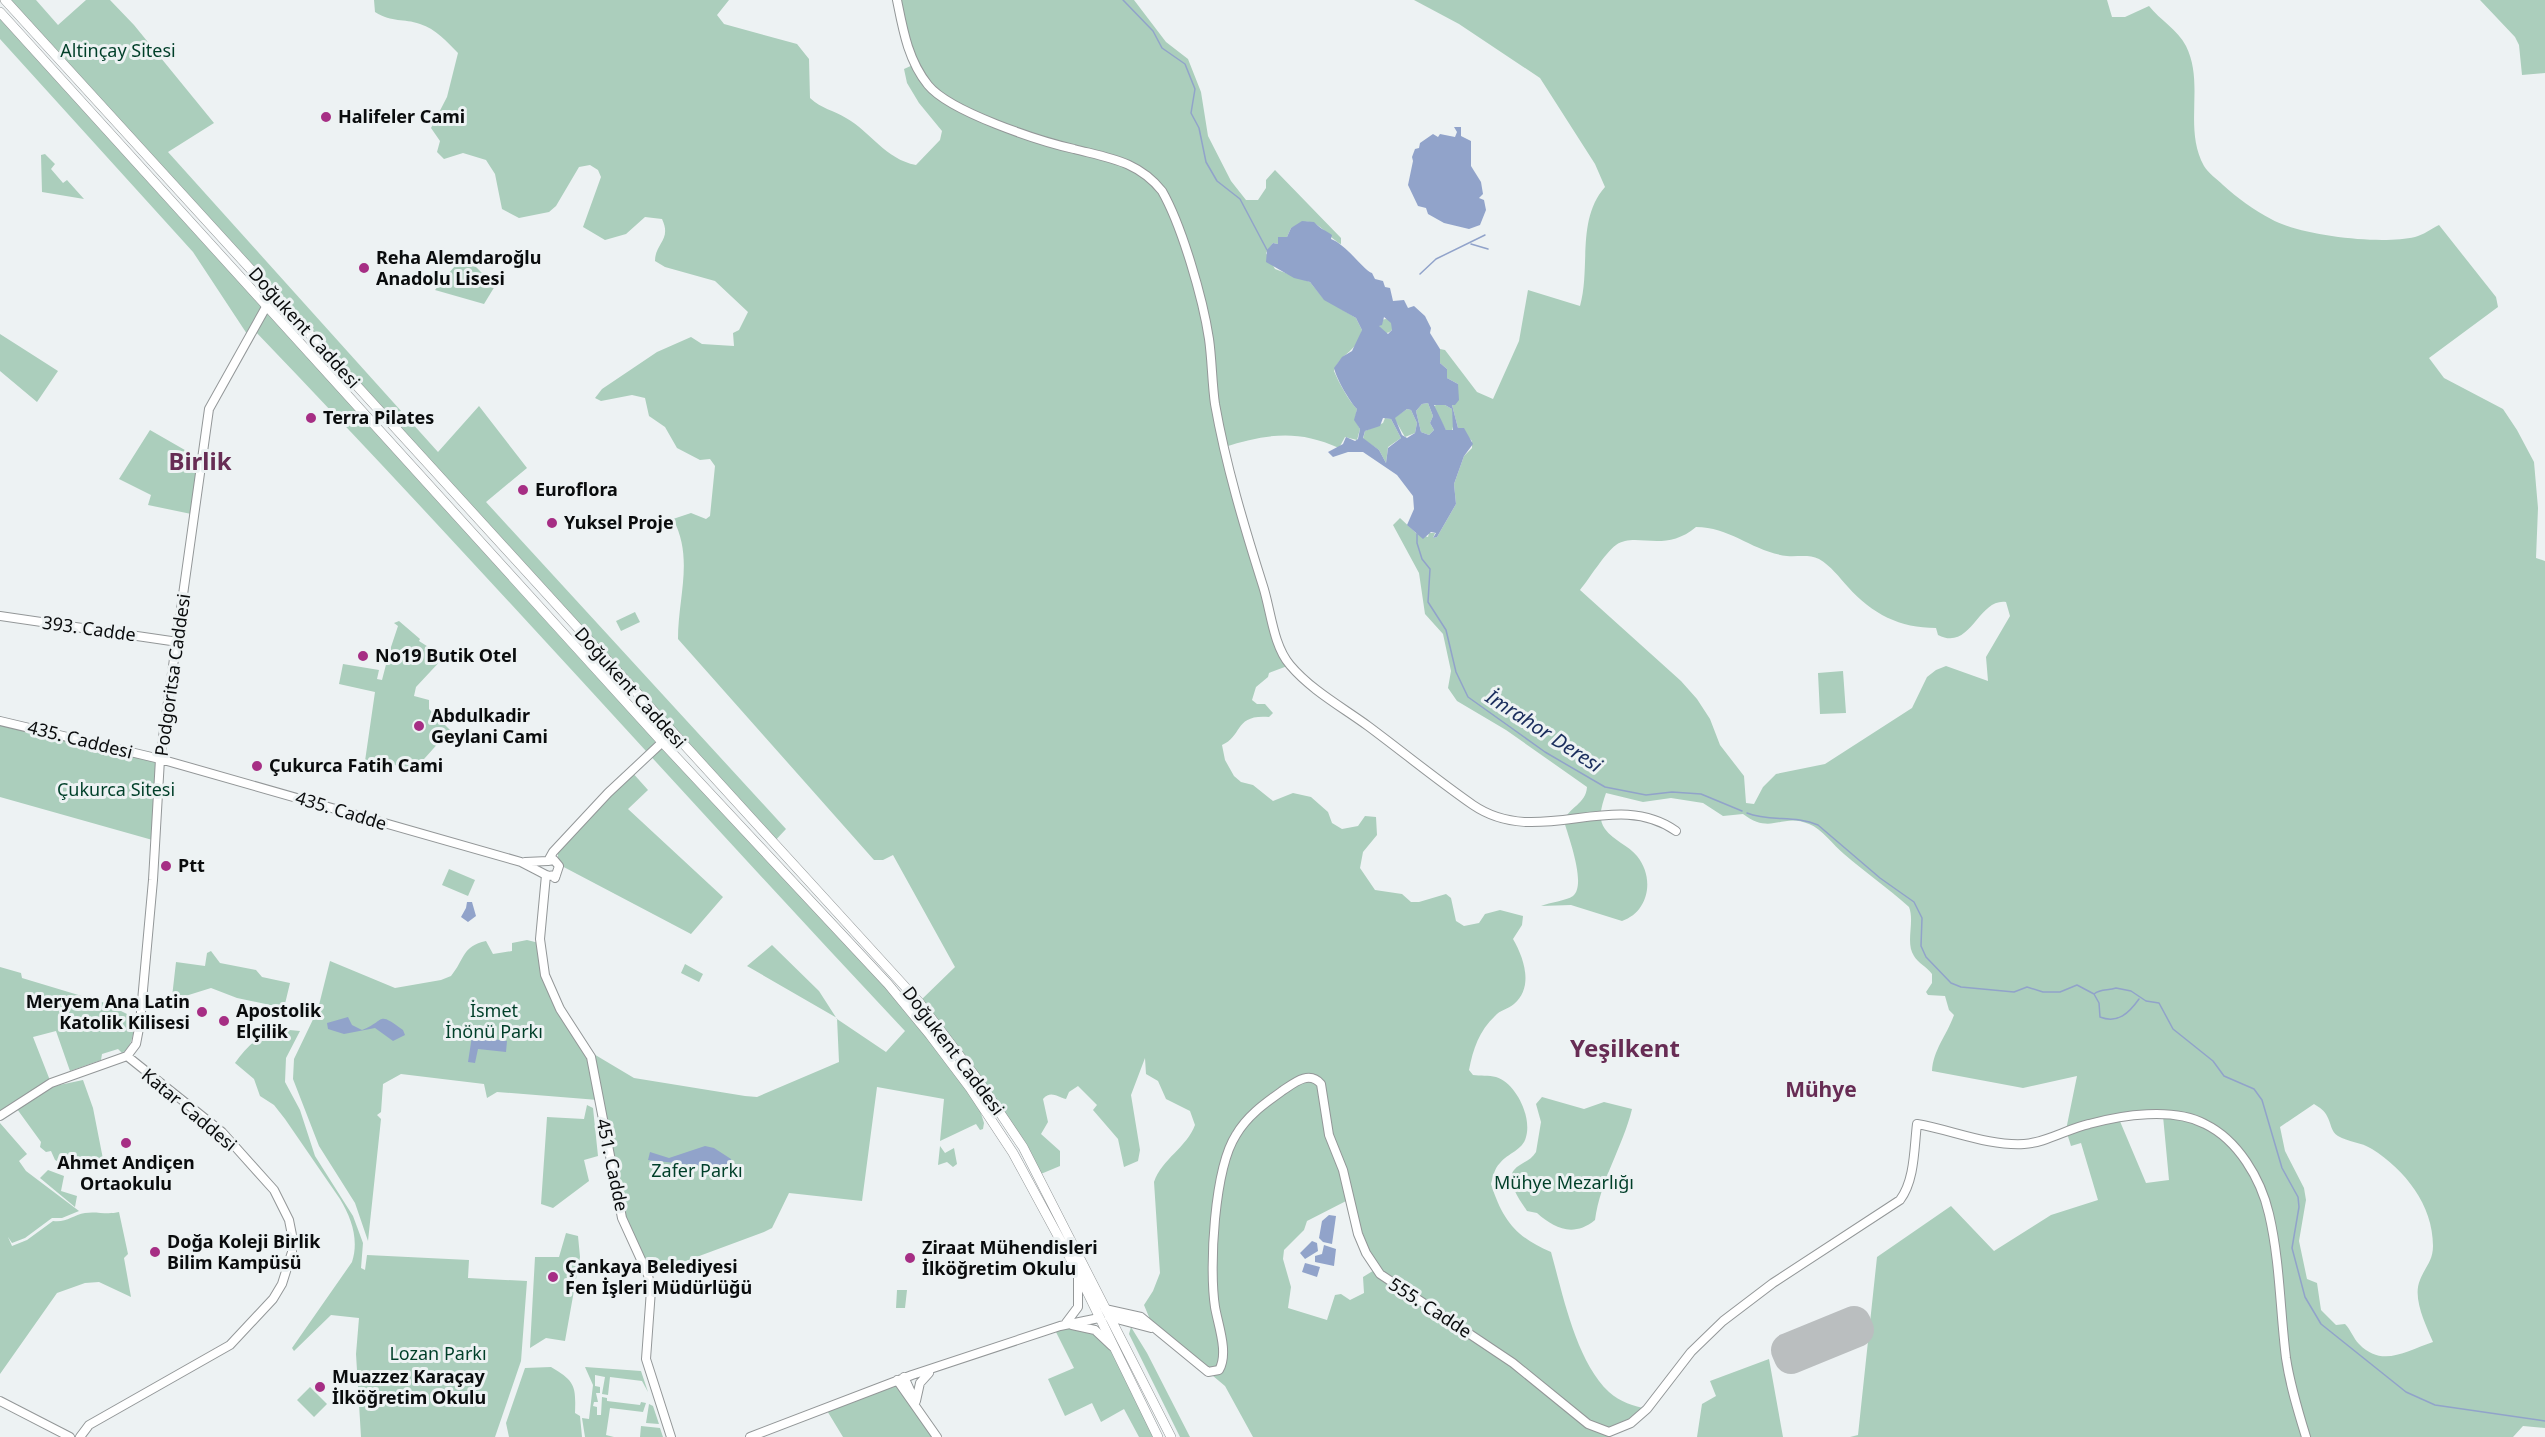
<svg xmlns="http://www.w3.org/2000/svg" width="2545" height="1437" viewBox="0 0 2545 1437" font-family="'Noto Sans',sans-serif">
	<rect width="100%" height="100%" fill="#edf2f3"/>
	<path fill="#abcebc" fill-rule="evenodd" d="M5 0H36L58 25 86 0H110L134 25 214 123 168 152 438 452 479 406 527 468 486 502 786 829 772 844Z
		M374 0H729L717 15 724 24 797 44 809 59 810 98C822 109 833 110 846 118 871 132 885 159 916 165L940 140 942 131 919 103 907 83 904 69 915 64 897 0H1134L1166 42 1188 59 1201 92 1208 136 1231 181 1246 200H1258L1266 188V180L1275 170 1341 238V244C1331 240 1318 219 1305 222 1301 223 1295 227 1291 228L1287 237 1278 239V244L1273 243 1266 253 1275 269 1310 282 1323 298 1356 318 1362 330C1360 350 1339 354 1334 371 1339 383 1349 401 1357 409L1355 420 1360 429 1357 440 1345 437 1339 448C1297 429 1267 434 1224 447L1271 611 1290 665 1269 673 1268 677 1256 687 1252 700 1257 704H1265L1273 713 1269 717C1234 714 1243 736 1222 745L1225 760 1234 776 1241 782 1253 785 1273 801 1293 793 1311 797 1328 812 1332 823 1342 829 1358 826 1365 816 1376 817 1377 835 1363 852 1360 868 1375 890 1402 894 1411 902H1419L1446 894 1451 898 1456 921 1464 926 1479 923 1485 914 1500 910 1523 916 1522 925 1513 939C1524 958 1534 987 1514 1004 1508 1009 1500 1010 1495 1016 1479 1031 1473 1049 1469 1070L1473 1075C1480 1076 1489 1075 1496 1077 1516 1083 1532 1117 1526 1137 1523 1150 1508 1153 1500 1163 1494 1169 1493 1177 1491 1184 1503 1221 1516 1237 1551 1252 1563 1295 1576 1361 1609 1392 1620 1402 1634 1406 1647 1409L1609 1432V1437H1253L1225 1386 1145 1319 1149 1317 1144 1305 1153 1291 1160 1273 1154 1182C1162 1159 1187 1147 1195 1125L1190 1111 1166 1099 1158 1081 1146 1074 1145 1058 1131 1095 1140 1150 1138 1161 1124 1167 1118 1139 1093 1110 1097 1105 1078 1086 1069 1092 1066 1099C1057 1097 1051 1090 1043 1099L1048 1122 1041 1134 1060 1151V1166L1036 1176 1023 1147 919 1002 955 967 893 855 883 860H874L678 639C678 597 694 558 673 519L691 513 706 519 710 516 715 466 710 459 700 460 677 448 665 427 649 416 645 398 632 395 601 401 595 398 602 389 657 352 691 337 702 344 734 346 733 333 739 330 748 312 715 281 665 267 655 261C655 243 672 240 662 219L645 217 626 234 605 240 583 227 601 177 598 170 590 165 579 167 556 206 549 212 519 218 502 209 495 174 486 160 463 153 444 159 437 152 440 141 431 128 447 97 458 53C447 42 436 29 420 24 403 18 393 23 375 12ZM1350 1199 1376 1269 1363 1277 1364 1293 1350 1300 1341 1294 1335 1295 1327 1320 1288 1308 1291 1287 1283 1259 1284 1250 1304 1230 1307 1221Z
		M1414 0H2107L2112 17H2125L2149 6C2160 20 2178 30 2186 46 2205 84 2183 128 2204 166 2208 173 2217 179 2223 185 2237 198 2254 210 2271 219 2301 236 2381 245 2415 237 2423 235 2431 229 2439 225L2496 297 2498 307 2429 358 2444 378 2503 409 2517 430 2534 462 2538 508 2536 558 2545 561V1428L2523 1426 2513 1437H1850L1858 1435 1877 1257 1951 1206 1994 1251 2051 1215 2098 1200 2081 1143 2071 1146 2066 1130 2077 1076 2023 1088 1932 1071C1933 1050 1947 1035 1954 1015L1949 1010 1945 996 1928 995 1926 992 1932 983V974C1927 967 1918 963 1914 956 1905 943 1915 922 1909 907 1888 888 1865 872 1844 854 1833 845 1822 829 1809 824 1782 812 1772 836 1743 814L1723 816 1703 803 1671 798 1643 802 1606 793C1602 805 1597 818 1605 829 1613 840 1629 846 1637 856 1655 878 1649 912 1622 921L1571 905 1541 906C1550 902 1566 901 1573 896 1587 885 1568 836 1564 821 1569 807 1586 804 1587 787L1506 730 1457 701 1448 688 1451 671 1443 634 1425 614 1419 573 1393 525 1400 518 1416 533 1428 537 1429 533H1435L1433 538 1437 537 1456 504 1454 484 1464 456 1472 448V441L1458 428 1452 405 1458 399V384L1447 378V369L1440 363V349L1445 350 1477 392 1493 399 1519 341 1528 290 1580 306C1591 267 1576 220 1605 187L1595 164 1540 78 1459 24ZM1696 527C1731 527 1753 552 1787 556 1797 557 1809 554 1819 559 1831 566 1839 577 1848 587 1872 614 1900 628 1936 628L1938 635C1971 652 1978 598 2006 602L2010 616 1986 657 1988 681 1946 666 1936 670 1927 677 1912 708 1825 764 1776 774 1763 787 1754 804 1746 803 1744 776 1720 745 1710 719 1697 699 1681 681 1580 590C1590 578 1604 554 1616 545 1636 531 1664 554 1696 527ZM2314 1104C2319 1107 2325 1111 2327 1116 2331 1123 2331 1132 2338 1136 2348 1142 2361 1142 2372 1149 2405 1170 2433 1205 2433 1246 2433 1261 2425 1267 2420 1280 2412 1298 2426 1325 2433 1342 2406 1351 2382 1368 2359 1344 2353 1338 2351 1330 2345 1324L2336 1325 2321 1310 2317 1283 2307 1279 2299 1241 2306 1200 2304 1188 2285 1151 2280 1127ZM2163 1116 2169 1180 2146 1183 2119 1119Z
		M2480 0H2545V73L2522 75 2519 45 2515 37Z
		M0 19 15 28 917 1018 979 1107 984 1123 983 1129 980 1130 976 1124 940 1141 944 1099 877 1087 862 1201 789 1193 772 1228 764 1232 648 1275 627 1232 598 1100 497 1092 487 1098 484 1084 401 1074 383 1084 381 1112 377 1115 381 1119 368 1241 355 1203 319 1146 293 1079 294 1059 318 1009 330 961 395 988 441 980 451 976C465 959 462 946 486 941L493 954 512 951V943L527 940 539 943 545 975 587 1050 634 1078 745 1096 757 1097 839 1062 837 1018 747 966 772 945 819 991 837 1019 886 1052 905 1031C686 798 475 560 254 330L249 337 193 252 0 39Z
		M45 154 55 164 51 169 63 183 67 180 84 199 42 192 41 155Z
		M464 255 495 286 484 304 435 290Z
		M1379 326a7 7 0 1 1 14 0a7 7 0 1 1-14 0Z
		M0 334 58 371 37 402 0 371Z
		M1428 403 1433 416 1430 423 1434 430 1429 435 1421 432 1416 411 1422 404Z
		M1436 405H1445L1452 409 1454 422 1452 431 1446 430 1433 407Z
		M1407 409 1411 410 1417 423 1415 433 1405 437 1394 418Z
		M1385 418 1391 419 1401 438 1388 447 1386 463 1379 450 1363 439 1365 431 1383 423Z
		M150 430 204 461 196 515 148 505 151 495 119 479Z
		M635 612 640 622 621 631 616 621Z
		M399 621 420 639 419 641 444 657 416 687 414 696 429 700V709L450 730 416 768 365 761 375 692 339 684 343 664 379 670 377 679 382 680 389 653 386 649 390 650 398 626 394 623Z
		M1843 671 1846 713 1820 714 1818 673Z
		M0 721 160 759 156 841 0 797Z
		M631 771 648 790 628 809 723 897 691 934 558 864V852Z
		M449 869 475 880 468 896 442 885Z
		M211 951 220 963 256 970 262 977 290 983 284 1008 237 998 211 988 179 998 172 997 176 962 205 966 207 953Z
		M685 964 703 974 699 982 681 973Z
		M0 967 21 973 22 978 105 1003 135 1018C134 1030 133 1047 122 1053L118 1049 102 1054 101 1060 70 1071 56 1031 33 1037 51 1083 0 1116Z
		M279 1029 300 1031 286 1058 285 1082 300 1110 315 1156 353 1216 363 1243 361 1268 365 1270 367 1255 469 1260 468 1278 527 1281 521 1361 495 1437H361L356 1354 359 1318 331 1315 294 1351 292 1348 352 1262C359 1240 352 1219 340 1199L285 1119 274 1105 260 1096 254 1079 235 1063C245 1048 261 1032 279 1029Z
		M83 1080 93 1108 103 1159 61 1163 55 1160 51 1151 46 1152 40 1147 41 1142 17 1109 50 1087Z
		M1542 1097 1584 1109 1604 1102 1632 1109C1623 1146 1600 1181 1595 1220 1573 1238 1554 1228 1537 1213L1527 1211C1521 1202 1505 1181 1514 1170 1520 1163 1531 1161 1536 1152L1541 1122 1536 1104Z
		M587 1105 593 1108 598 1156 584 1160 589 1181 553 1208 541 1204 547 1117 584 1119Z
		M0 1123 27 1154 19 1161 26 1171 79 1211 62 1218H52L25 1238 12 1243 8 1237 12 1246 27 1240 53 1221C66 1223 73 1215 85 1213 96 1211 107 1215 119 1212L128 1254 124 1258 131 1297 99 1282 85 1283 57 1293 0 1374Z
		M940 1146 945 1153 954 1148 957 1164 953 1167 947 1162 938 1165Z
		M48 1170 64 1176 61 1191 77 1196 75 1207 40 1178Z
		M566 1233 578 1236 580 1257 565 1341 546 1338 530 1348 535 1257H559Z
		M897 1290H907L905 1308H896Z
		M1131 1327 1147 1353 1190 1437H1180L1129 1334Z
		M1054 1328H1087L1107 1341 1158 1437H1139L1124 1409 1101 1422 1092 1403 1065 1416 1048 1379 1074 1368Z
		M1769 1359 1783 1437H1697L1702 1404 1716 1396 1710 1381Z
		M551 1367C575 1381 576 1386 575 1413L580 1416 582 1437H509L506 1423 525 1368Z
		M585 1367 641 1371 648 1392 642 1381 610 1377 608 1395 602 1394 605 1377 595 1375V1386L600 1387V1393H596L598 1402H594L593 1406 597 1407V1415H601L602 1397 607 1398V1401L640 1405 641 1402 646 1403 643 1412 610 1408 606 1435 614 1437H585L582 1418 589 1419 593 1385Z
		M900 1385 937 1437H843L826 1409Z
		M310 1387 327 1404 314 1417 297 1400Z
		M649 1404 653 1406 659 1424 646 1423Z
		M641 1426 660 1428 663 1437H640Z"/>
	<path fill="#91a3ca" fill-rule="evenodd" d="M1454 127H1461V136L1471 141V166L1481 182 1483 194 1479 198 1484 200 1486 210 1480 225 1469 229 1444 223 1428 214 1426 208 1418 206 1408 185 1413 161 1412 157 1415 149 1419 148 1420 143 1433 134 1438 137 1440 134 1455 137 1457 132Z
		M1302 221 1314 222C1319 228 1325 230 1332 235L1331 239C1347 245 1364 271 1372 273L1375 279 1383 281 1385 287 1390 288 1393 301 1404 300 1408 308 1414 306 1425 316 1431 328 1430 333 1440 349V363L1447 369V378L1458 384 1459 400 1455 405H1452L1458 428H1464L1473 444 1464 456 1454 484 1456 504 1437 537 1433 538 1436 533 1431 532 1423 539 1407 525 1414 509 1413 496 1397 475 1363 452H1348L1333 457 1328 452 1343 444 1346 437 1355 441 1358 439 1360 429 1354 420 1357 409C1350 402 1337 380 1334 368L1342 357 1352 351 1362 330 1356 318 1324 300 1310 282 1294 278 1266 262 1267 250 1273 243 1278 244V237H1287L1291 228ZM1384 317 1391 323 1392 330 1388 334 1379 326 1382 325ZM1428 403 1433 416 1430 423 1434 430 1429 435 1421 432 1416 411 1422 404ZM1434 405H1445L1452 409 1453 430H1446ZM1407 409 1411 410 1417 423 1415 433 1407 438 1402 435 1395 418ZM1383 418 1391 419 1401 438 1388 448 1386 463 1379 450 1363 438 1365 431 1380 426Z
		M467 902H472L476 916 468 922 461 917 466 908Z
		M348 1017 352 1025 362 1030C386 1021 376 1010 403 1030L405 1035 393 1041 375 1028 344 1034 328 1029 327 1023Z
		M472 1036 507 1041 506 1052 478 1049 475 1063 468 1062Z
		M705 1146 714 1148 731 1159 729 1169 648 1160 650 1152 669 1158Z
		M1329 1215 1336 1216 1332 1244 1323 1242 1319 1238 1322 1221Z
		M1312 1241 1317 1243 1318 1251 1305 1259 1300 1253Z
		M1324 1245 1336 1249 1334 1266 1315 1262V1256L1322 1254Z
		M1305 1263 1320 1267 1317 1277 1302 1272Z"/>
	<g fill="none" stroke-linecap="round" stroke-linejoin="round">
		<path stroke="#91a3ca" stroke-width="1.5" d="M1123 0 1153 31 1162 48 1185 64 1195 89 1191 113 1199 128 1206 162 1217 181 1240 199 1267 250
			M1471 244 1488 249
			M1420 274 1436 259 1485 235
			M1417 534V543L1422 559 1430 569 1428 602 1446 630 1456 672 1468 697 1545 752 1605 787 1646 795 1672 792 1701 794 1742 811
			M1747 813C1769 822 1795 815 1818 825L1880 878 1914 902 1922 918 1921 946 1926 957 1951 983 1961 987 2014 992 2027 987 2043 992H2060L2077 985 2094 994C2101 988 2108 991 2116 988L2131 991 2146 1001 2159 1003 2173 1029 2213 1061 2224 1076 2254 1089 2262 1100 2282 1168 2298 1197 2299 1207 2292 1248 2305 1297 2321 1324 2406 1392 2435 1405 2545 1421
			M2094 994 2099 1003 2100 1017C2118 1024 2129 1013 2139 999"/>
		<path stroke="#babebf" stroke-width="34" d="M1854 1323 1857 1330 1791 1357 1788 1350Z"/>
		<g stroke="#939798" stroke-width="10">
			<path id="secondary" d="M897 0C903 30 908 60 928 85 950 112 1039 141 1074 149 1109 158 1138 161 1162 191 1182 226 1203 299 1209 339 1212 360 1212 383 1215 404 1226 466 1244 526 1263 586 1271 611 1273 645 1290 665 1311 690 1342 707 1368 726 1403 752 1437 780 1473 805 1539 850 1614 787 1676 831
				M0 616 178 642
				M0 721 160 759 521 862 548 876 556 875
				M548 861 554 860 559 866 555 878
				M525 862 548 861 553 852 608 793 671 734
				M546 875 540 939 545 975 560 1009 591 1057 622 1218 648 1275 651 1290 646 1359 671 1437
				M127 1056 136 1044 140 1023 153 880 160 759 209 409 266 307
				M0 1116 51 1083 127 1056
				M1105 1309 1141 1317 1208 1372 1219 1370C1229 1353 1218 1325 1215 1307 1209 1268 1214 1169 1236 1135 1247 1116 1264 1104 1282 1091 1294 1083 1309 1070 1321 1084L1329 1135 1343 1170 1358 1234 1366 1253 1380 1274 1513 1363 1588 1424 1609 1432 1631 1423 1647 1409 1691 1352 1723 1321 1773 1283 1900 1200C1915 1180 1914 1148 1917 1124 1952 1130 1988 1146 2024 1144 2045 1143 2067 1129 2089 1124 2122 1115 2173 1107 2205 1124 2238 1140 2261 1179 2269 1214 2280 1261 2280 1310 2286 1358 2290 1385 2298 1411 2306 1437
				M1109 1317 1151 1328
				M1066 1323 1078 1307V1274
				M1072 1325 1095 1330 1112 1346
				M904 1377 915 1401
				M897 1380 937 1437
				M0 1401 70 1437
				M916 1401 920 1383 929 1373
				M80 1437 89 1425 230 1345 273 1299 282 1284 292 1252V1235L289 1220 274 1190 222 1132 127 1056
				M750 1437 912 1375 1060 1326 1099 1318"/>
		</g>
		<g stroke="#939798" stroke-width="10">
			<path id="primary" d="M5 0 919 1002 978 1080 1023 1147 1171 1437
				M0 12 662 742 888 984 930 1035 970 1088 1013 1153 1077 1271 1158 1437"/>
		</g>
		<use href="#secondary" stroke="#fff" stroke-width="8"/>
		<use href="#primary" stroke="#fff" stroke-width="9"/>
	</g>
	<g fill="#a62e84" stroke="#edf2f3" stroke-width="2">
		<circle cx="326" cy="117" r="6"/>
		<circle cx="364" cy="268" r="6"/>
		<circle cx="311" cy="418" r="6"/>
		<circle cx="523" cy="490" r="6"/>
		<circle cx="552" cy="523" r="6"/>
		<circle cx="363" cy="656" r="6"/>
		<circle cx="419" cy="726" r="6"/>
		<circle cx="257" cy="766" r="6"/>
		<circle cx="166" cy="866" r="6"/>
		<circle cx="202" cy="1012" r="6"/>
		<circle cx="224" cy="1021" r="6"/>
		<circle cx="126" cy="1143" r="6"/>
		<circle cx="155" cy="1252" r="6"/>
		<circle cx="910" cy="1258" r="6"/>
		<circle cx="553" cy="1277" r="6"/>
		<circle cx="320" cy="1387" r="6"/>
	</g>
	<g text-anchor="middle" stroke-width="6" stroke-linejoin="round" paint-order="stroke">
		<g font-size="18" fill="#003f29" stroke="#edf2f3">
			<text x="118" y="57">Altinçay Sitesi</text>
			<text x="116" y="796">Çukurca Sitesi</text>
			<text x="494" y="1017">İsmet<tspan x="494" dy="21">İnönü Parkı</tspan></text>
			<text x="697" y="1177">Zafer Parkı</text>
			<text x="1564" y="1189">Mühye Mezarlığı</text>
			<text x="438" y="1360">Lozan Parkı</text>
		</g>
		<g font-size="18" font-weight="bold" fill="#0a0c0d" stroke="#edf2f3" text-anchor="start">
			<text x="338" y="123">Halifeler Cami</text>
			<text x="376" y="264">Reha Alemdaroğlu<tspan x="376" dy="21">Anadolu Lisesi</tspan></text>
			<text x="323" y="424">Terra Pilates</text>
			<text x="535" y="496">Euroflora</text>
			<text x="564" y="529">Yuksel Proje</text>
			<text x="375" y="662">No19 Butik Otel</text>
			<text x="431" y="722">Abdulkadir<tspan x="431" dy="21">Geylani Cami</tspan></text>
			<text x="269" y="772">Çukurca Fatih Cami</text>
			<text x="178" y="872">Ptt</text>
			<text x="190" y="1008" text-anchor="end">Meryem Ana Latin<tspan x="190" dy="21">Katolik Kilisesi</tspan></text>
			<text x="236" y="1017">Apostolik<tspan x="236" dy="21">Elçilik</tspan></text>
			<text x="126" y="1169" text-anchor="middle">Ahmet Andiçen<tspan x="126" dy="21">Ortaokulu</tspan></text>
			<text x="167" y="1248">Doğa Koleji Birlik<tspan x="167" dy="21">Bilim Kampüsü</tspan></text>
			<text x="922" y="1254">Ziraat Mühendisleri<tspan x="922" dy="21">İlköğretim Okulu</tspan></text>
			<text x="565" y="1273">Çankaya Belediyesi<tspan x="565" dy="21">Fen İşleri Müdürlüğü</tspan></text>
			<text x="332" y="1383">Muazzez Karaçay<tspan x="332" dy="21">İlköğretim Okulu</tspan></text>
		</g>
		<g font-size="18" fill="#0a0c0d" stroke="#edf2f3">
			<text transform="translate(304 328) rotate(48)" y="6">Doğukent Caddesi</text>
			<text transform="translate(89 629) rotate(8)" y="6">393. Cadde</text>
			<text transform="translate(173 675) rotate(-82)" y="6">Podgoritsa Caddesi</text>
			<text transform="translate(630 688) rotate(48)" y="6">Doğukent Caddesi</text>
			<text transform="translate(80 740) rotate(14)" y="6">435. Caddesi</text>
			<text transform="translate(341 811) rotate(17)" y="6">435. Cadde</text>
			<text transform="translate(953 1051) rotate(53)" y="6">Doğukent Caddesi</text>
			<text transform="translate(189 1110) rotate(40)" y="6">Katar Caddesi</text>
			<text transform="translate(612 1165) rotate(78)" y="6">451. Cadde</text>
			<text transform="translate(1430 1308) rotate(33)" y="6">555. Cadde</text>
		</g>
		<g font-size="20" font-style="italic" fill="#1a2d5d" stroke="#edf2f3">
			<text transform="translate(1544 731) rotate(33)" y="7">İmrahor Deresi</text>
		</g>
		<g font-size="21" font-weight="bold" fill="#672c54" stroke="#edf2f3">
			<text x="1821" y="1097">Mühye</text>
		</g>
		<g font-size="24" font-weight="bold" fill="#672c54" stroke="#edf2f3">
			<text x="200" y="470">Birlik</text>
			<text x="1625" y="1057">Yeşilkent</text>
		</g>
	</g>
</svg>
